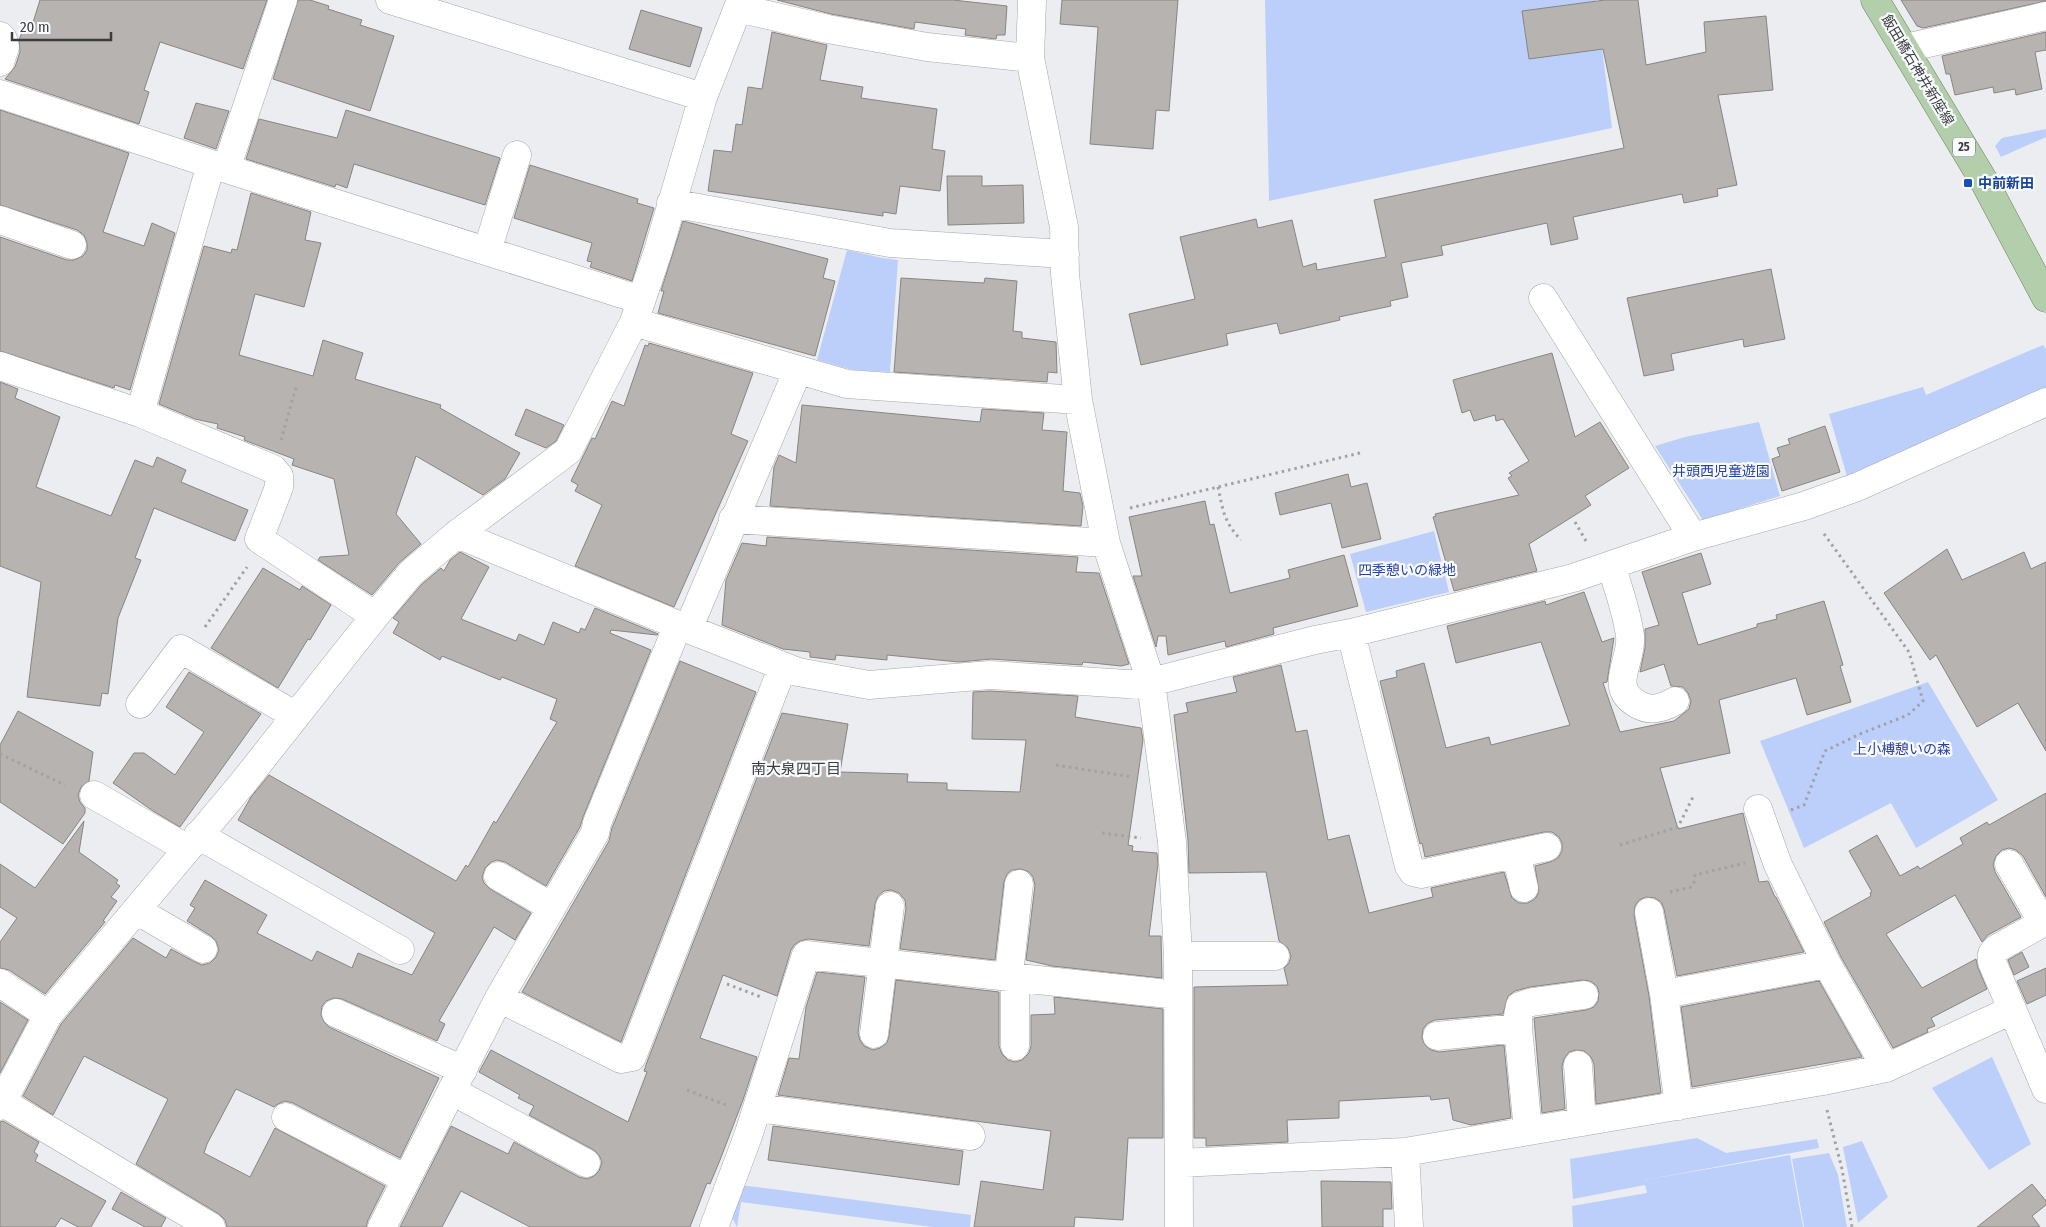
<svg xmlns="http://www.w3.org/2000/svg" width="2046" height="1227" viewBox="0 0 2046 1227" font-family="'Fira Sans Condensed','Noto Sans JP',sans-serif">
	<rect width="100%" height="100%" fill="#ebedf0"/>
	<path fill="#bccffa" d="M1265 0H1596L1612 128 1269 201Z
		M2046 129V137L2001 157 1995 146 2002 138Z
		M847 250 882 258 898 260 890 372 853 370 817 360Z
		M2043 345 2046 349V389L1848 480 1829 414 1923 387 1926 395Z
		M1759 422 1780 496 1703 520 1655 446 1685 437Z
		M1434 531 1449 592 1366 612 1350 554Z
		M1928 682 1998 800 1916 848 1891 803 1804 848 1760 741Z
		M1992 1057 2031 1144 1989 1170 1932 1088Z
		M1697 1138 1726 1153 1817 1139 1819 1148 1644 1180 1790 1155 1803 1227H1573L1572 1206 1647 1193 1645 1185 1573 1199 1570 1159Z
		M1862 1141 1888 1197 1858 1223 1843 1147Z
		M1829 1153 1838 1175 1847 1227H1804L1792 1159Z
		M740 1185 971 1215 970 1227H933L741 1202 737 1227 730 1213Z"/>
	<path fill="#b6b3b0" stroke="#888583" d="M40 0H267L243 69 160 42 144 90 149 92 139 124 5 79 15 67 20 52 19 40 23 30 30 32Z
		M298 0H310L329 6 328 9 362 20 360 25 394 36 370 111 273 79Z
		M777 0H953L1007 6 1005 35H997L996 39 965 35 966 29 915 22 914 29 831 14Z
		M1062 0H1178L1169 111 1156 110 1153 149 1090 144 1098 27 1060 24Z
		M1605 0H1638L1646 65 1706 52 1704 22 1766 16 1773 90 1718 95 1737 185 1717 189 1718 196 1684 203 1682 194 1573 217 1578 239 1551 245 1547 223 1441 246 1443 255 1401 263 1408 297 1390 301 1391 306 1339 317 1340 320 1280 334 1277 323 1226 334 1228 345 1141 365 1129 314 1195 299 1180 237 1256 219 1258 228 1292 220 1303 267 1316 263 1317 270 1386 257 1374 200 1624 148 1603 49 1529 59 1522 11Z
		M1901 0H2046V1L1923 28 1917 26Z
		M641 10 702 28 690 67 629 49Z
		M772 32 827 45 820 80 863 87 861 98 937 109 932 149 945 151 940 191 900 186 896 214 883 212V216L708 191 714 150 732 152 736 124 742 125 748 87 762 89Z
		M2046 32V50L2035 52 2042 89 2016 95 2015 89 1994 93 1993 87 1955 95 1950 74H1946L1942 56Z
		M196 103 229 111 216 149 184 138Z
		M0 110 129 153 103 232 144 246 152 223 175 233 130 390 115 385 114 388 0 351V237L67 260H74L83 256 87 250V243L84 235 77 230 0 205Z
		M346 110 500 158 485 205 354 164 347 188 336 184 335 187 246 159 259 119 337 138Z
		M530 165 638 199 637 203 654 208 632 281 590 267 592 262 587 261 592 243 514 218Z
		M947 176H982V186L1023 185 1024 223 948 225Z
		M251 193 311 212 305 240 321 243 304 307 255 294 239 355 313 376 323 340 363 353 355 379 441 405 440 408 520 453 505 479 483 495 416 456 396 514 421 544 399 563 372 595 318 560 320 557 349 555 334 479 292 465 294 459 244 440 245 437 217 428 218 424 195 419 159 404 204 246 231 253 232 249 237 250Z
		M683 221 828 259 823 278 835 281 815 356 658 313 664 291H661Z
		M1771 269 1785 339 1744 347 1743 339 1671 354 1674 370 1644 376 1627 298Z
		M901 278 984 283 985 278 1017 281 1013 331 1022 332V338L1056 342 1057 373 1048 372 1047 382 894 372Z
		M649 343 753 373 731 434 748 441 674 607 575 566 602 505 575 491 578 485 571 481 592 438 595 439 612 401 624 406 645 345 648 346Z
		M1552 353 1575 437 1600 422 1629 468 1585 496 1591 505 1529 544 1537 571 1454 591 1433 517 1436 516 1435 514 1519 495 1508 478 1512 476 1509 473 1529 461 1503 419 1496 421 1495 415 1474 421 1470 410 1462 413 1453 380Z
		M0 382 18 389 15 398 60 417 36 487 111 516 135 460 153 467 157 457 186 470 181 482 248 510 235 541 154 508 135 558 141 560 118 618 108 694 102 693 100 706 27 697 41 582 0 566Z
		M802 405 980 422 982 409 1044 413 1042 430 1067 432 1063 491 1080 493 1083 506 1081 526 770 506 774 467 779 455 796 463Z
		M526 409 564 425 556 441 546 448 515 435Z
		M1825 426 1840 472 1782 491 1772 459 1780 456 1777 448 1790 444 1788 439Z
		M1348 474 1351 487 1367 483 1381 539 1342 548 1331 503 1280 515 1275 493Z
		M1205 501 1210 525 1214 524 1230 593 1290 578 1288 570 1344 555 1358 606 1273 628 1274 634 1226 647 1225 641 1168 655 1166 636H1158L1156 647 1133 576H1142L1129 517Z
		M767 537 1078 557 1076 572 1099 573 1129 664 1121 666 1083 662 1082 665 991 659 959 662 887 655V660L836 655 835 660 810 657V652L783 649 722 625 726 580 742 543 766 546Z
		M1947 549 1962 580 2024 552 2031 569 2046 562V751L2018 703 1977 727 1936 655 1930 660 1884 593Z
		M460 552 489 567 461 619 516 641 519 634 544 645 553 622 579 633 581 628 585 630 595 608 658 634 657 635 611 630 610 633 651 650 583 817 580 827 546 886 505 862 497 860 491 862 485 868 482 877 484 883 490 889 531 913 515 940 494 927 439 1021 445 1024 437 1041 342 999 334 998 326 1001 322 1006 321 1015 324 1022 329 1027 439 1078 400 1158 293 1103 285 1101 278 1104 274 1107 236 1089 207 1144 204 1153 250 1177 275 1128 385 1186 368 1220 366 1227H227L225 1220 219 1214 136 1164 168 1099 84 1056 53 1115 23 1096 61 1024 133 938 166 958 171 949 195 962 202 965 210 963 216 957 219 950 216 941 211 936 187 921 195 908 190 905 205 880 267 915 257 933 312 961 317 951 352 968 358 953 412 975 435 933 238 820 251 797 269 775 456 881 466 865 468 867 494 821 496 823 557 722 550 719 557 699 502 677 500 680 442 656 440 660 393 633 399 622 393 618 422 584 441 568 444 571 450 560Z
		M1701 553 1711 584 1682 593 1698 645 1757 627V624L1777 619 1776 615 1824 601 1843 665 1840 666 1851 702 1807 715 1796 678 1719 700 1730 753 1660 768 1678 829 1743 813 1759 882 1768 881 1775 897H1776L1804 952 1677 976 1664 909 1661 902 1655 898 1646 897 1639 900 1635 906 1634 915 1649 996 1661 1093 1596 1104 1594 1064 1591 1057 1584 1051 1576 1050 1569 1052 1564 1059 1562 1066 1565 1109 1542 1113 1534 1018 1586 1010 1594 1007 1598 1001 1599 993 1597 986 1590 981 1582 980 1530 987 1515 991 1508 996 1503 1014 1435 1020 1428 1023 1423 1029 1422 1038 1425 1045 1431 1050 1439 1052 1504 1045 1511 1118 1471 1125 1453 1120 1449 1098 1431 1100 1430 1096 1339 1101V1118L1287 1120 1288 1142 1206 1146V1138H1194V987L1288 985 1284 968 1289 963 1291 956 1288 948 1279 941 1266 872 1189 873 1188 840 1174 715 1188 712 1186 703 1237 692 1233 677 1281 665 1296 732 1307 730 1328 840 1349 835 1369 913 1433 897 1431 888 1504 872 1512 898 1519 903H1528L1535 899 1539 892 1535 866 1550 862 1558 858 1562 851V843L1559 837 1552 832H1544L1425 857 1422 843 1420 844 1380 681 1397 677 1396 671 1424 663 1446 748 1489 737 1491 745 1570 725 1541 642 1456 663 1447 626 1545 601 1546 605 1584 592 1602 642 1614 638 1607 682 1603 683 1620 732 1674 721 1689 709 1691 701 1688 693 1683 687 1671 686 1664 664 1640 672 1645 648V629L1659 625 1642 572Z
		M263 568 300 590 302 586 331 605 310 640 308 639 278 688 211 648Z
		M680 661 756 692 621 1042 522 992 609 841 612 828Z
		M189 672 261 714 180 827 153 811 113 783 134 753H144L175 775 204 732 166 707Z
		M990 691 1078 696 1075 717 1141 728 1143 740 1128 845 1133 846 1132 851 1157 853 1158 864 1149 936H1161L1162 978 1052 966 1026 960 1035 885 1033 877 1029 872 1021 869 1012 870 1007 874 1004 882 995 960 900 949 906 908 905 900 899 893 891 890 884 891 878 896 875 904 869 946 808 939 800 941 794 945 791 950 777 996 723 975 700 1038 757 1057 743 1100 720 1160 710 1184 707 1183 690 1227H530L461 1191 442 1227H400L451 1126 508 1154 514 1142 579 1177 587 1179 594 1176 599 1171 602 1162 599 1155 594 1150 529 1115 534 1106 518 1098 520 1095 479 1072 491 1050 628 1122 647 1072 644 1071 647 1062 782 713 848 724 840 772 908 774 907 782 947 783V790L1020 792 1026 740 972 739 973 692Z
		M18 711 93 752 89 781 81 787 78 795 80 802 85 808V813L63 844 0 802V745Z
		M2046 793V897L2023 856 2016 850 2009 848 2002 850 1996 856 1993 864 1995 872 2021 917 1988 935 1982 942 1955 895 1886 934 1922 988 1976 959 1978 968 1987 989 1931 1018 1935 1026 1927 1029 1928 1032 1893 1048 1841 957 1824 922 1871 896 1870 893 1872 892 1849 851 1877 835 1900 876 1918 866 1920 869 1963 844 1960 838 1987 822 1989 825Z
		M84 821 79 852 118 880 116 883 120 886 111 897 117 901 103 921 105 922 45 994 9 970 0 968V942L17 918 0 907V864L35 888Z
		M2022 952 2029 967 2014 975 2008 960Z
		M2046 968V995L2027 1004 2017 981Z
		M817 972 865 977 858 1033 860 1040 864 1046 873 1050 880 1048 887 1043 889 1036 896 980 999 992V1046L1002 1054 1008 1060 1015 1062 1022 1060 1029 1053 1031 1046V1015L1055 1014 1054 997 1163 1009V1138H1128L1123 1220 1075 1217 1074 1227H974L981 1181 1043 1190 1051 1131 778 1095 789 1058 799 1059 806 1007Z
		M1819 981 1862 1057 1692 1087 1681 1007Z
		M0 1002 28 1020 0 1073Z
		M3 1121 39 1142 34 1152 38 1155 35 1161 106 1201 91 1227H78L61 1218 55 1227H0V1122Z
		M773 1126 963 1151 959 1185 768 1160Z
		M1321 1181 1391 1182 1392 1209H1383V1227H1322Z
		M2032 1184 2046 1201V1205L2032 1216 2040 1227H1977Z
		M121 1192 166 1218 161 1227H145L112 1209Z"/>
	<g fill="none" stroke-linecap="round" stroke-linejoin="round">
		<g stroke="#a5a7aa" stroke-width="29">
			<path id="minor" d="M390 0 703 97
				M1032 0 1030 58 1064 227 1065 274 1078 400 1106 543 1151 682 1172 842 1178 956 1179 1227
				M738 8 828 29 927 47 1030 58
				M0 36 3 39 5 47 0 62
				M1906 48 2046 16
				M0 94 211 164 641 300
				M226 169 283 0
				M671 203 890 243 1065 254
				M0 220 72 245
				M487 251 517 155
				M1543 298 1693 537
				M634 322 847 384 1078 400
				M0 366 140 413 273 469 279 476V487L259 539 375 616
				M140 413 211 164
				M733 519 1106 543
				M457 534 678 625 798 672 869 685 990 675 1127 684 1151 682 1315 640 1351 633 1573 578 1693 537 1804 506 1857 487 2046 402
				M1611 565C1618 588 1627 612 1630 636 1633 661 1606 688 1639 705 1651 712 1663 708 1675 701
				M688 629 798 370
				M1351 633 1409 866 1413 872 1421 874 1547 847
				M140 704 181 649 296 716
				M94 795 186 848
				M1758 809 1778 865 1827 964 1886 1068
				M198 835 400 950
				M1516 854 1524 888
				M2009 864 2043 923
				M498 876 552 907
				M136 910 203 949
				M1649 912 1664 994 1679 1106
				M2046 921 1996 949 1992 954V962L2046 1089
				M1178 956H1275
				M0 983 48 1015
				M1664 994 1827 964
				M499 998 621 1059 632 1057 783 666
				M336 1013 463 1070
				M874 1034 890 906
				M1437 1036 1518 1028
				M1015 1046V989L1010 965 1019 884
				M1578 1065 1582 1122
				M452 1091 586 1163
				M2 1102 211 1227
				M0 1106 48 1015 242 784 375 616 411 573 457 534 568 451 634 322 658 251 703 97 741 0
				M757 1108 971 1136
				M286 1117 406 1179
				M1528 1131 1518 1028V1016L1520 1006 1532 1002 1584 995
				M1405 1152 1409 1227
				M1180 1163 1405 1152 1823 1081 1886 1068 2012 1010
				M382 1227 499 998 595 833 597 823 678 625
				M714 1227 748 1136 806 955 1178 995"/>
		</g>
		<g stroke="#67865f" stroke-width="29">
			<path id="major" d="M1875 0 1985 183 2046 298"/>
		</g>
		<path stroke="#a1a2a5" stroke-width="3" stroke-dasharray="2.5 4" stroke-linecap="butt" d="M281 440 297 384
			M1218 487C1223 511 1224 522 1241 540
			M1130 508 1360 453
			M1575 522 1586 541
			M205 627 247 567
			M0 754 65 785
			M1056 765 1132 777
			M1791 810 1804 805 1825 751 1860 734 1908 715 1923 701 1909 652 1822 531
			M1102 833 1141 838
			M1620 845 1678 827 1693 797
			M1670 892 1691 887 1694 882 1695 875 1745 863
			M727 984 761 997
			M687 1090 726 1105
			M1827 1110 1842 1169 1852 1227"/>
		<use href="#minor" stroke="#fff" stroke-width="28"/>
		<use href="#major" stroke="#b2ceaa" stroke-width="28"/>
	</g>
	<rect fill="#1a4fb4" stroke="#f8fafe" stroke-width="2" x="1963" y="178" width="10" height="10" rx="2.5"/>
	<g text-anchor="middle" stroke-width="4.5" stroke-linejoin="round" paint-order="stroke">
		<rect fill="#f8fafe" stroke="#747577" stroke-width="1" x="1953" y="137.5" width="22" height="19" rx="4"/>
		<g font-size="12" font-weight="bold" fill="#3b3c3d">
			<text x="1964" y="151">25</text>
		</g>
		<g font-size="14" fill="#3b3c3d" stroke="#f8fafe">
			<text transform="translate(1918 70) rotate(59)" y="5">飯田橋石神井新座線</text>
		</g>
		<g font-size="14" font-weight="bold" fill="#164399" stroke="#f8fafe" text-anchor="start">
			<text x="1978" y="188">中前新田</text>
		</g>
		<g font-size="14" fill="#27449e" stroke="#f8fafe">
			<text x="1721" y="476">井頭西児童遊園</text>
			<text x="1407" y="575">四季憩いの緑地</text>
			<text x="1902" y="754">上小榑憩いの森</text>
		</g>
		<g font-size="15" fill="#3b3c3d" stroke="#f8fafe">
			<text x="796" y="774">南大泉四丁目</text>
		</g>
	</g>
	<path d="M12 32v8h99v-8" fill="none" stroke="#3b3c3d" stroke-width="2.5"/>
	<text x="20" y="32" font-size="15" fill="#3b3c3d" stroke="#f8fafe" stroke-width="4" paint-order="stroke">20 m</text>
</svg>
